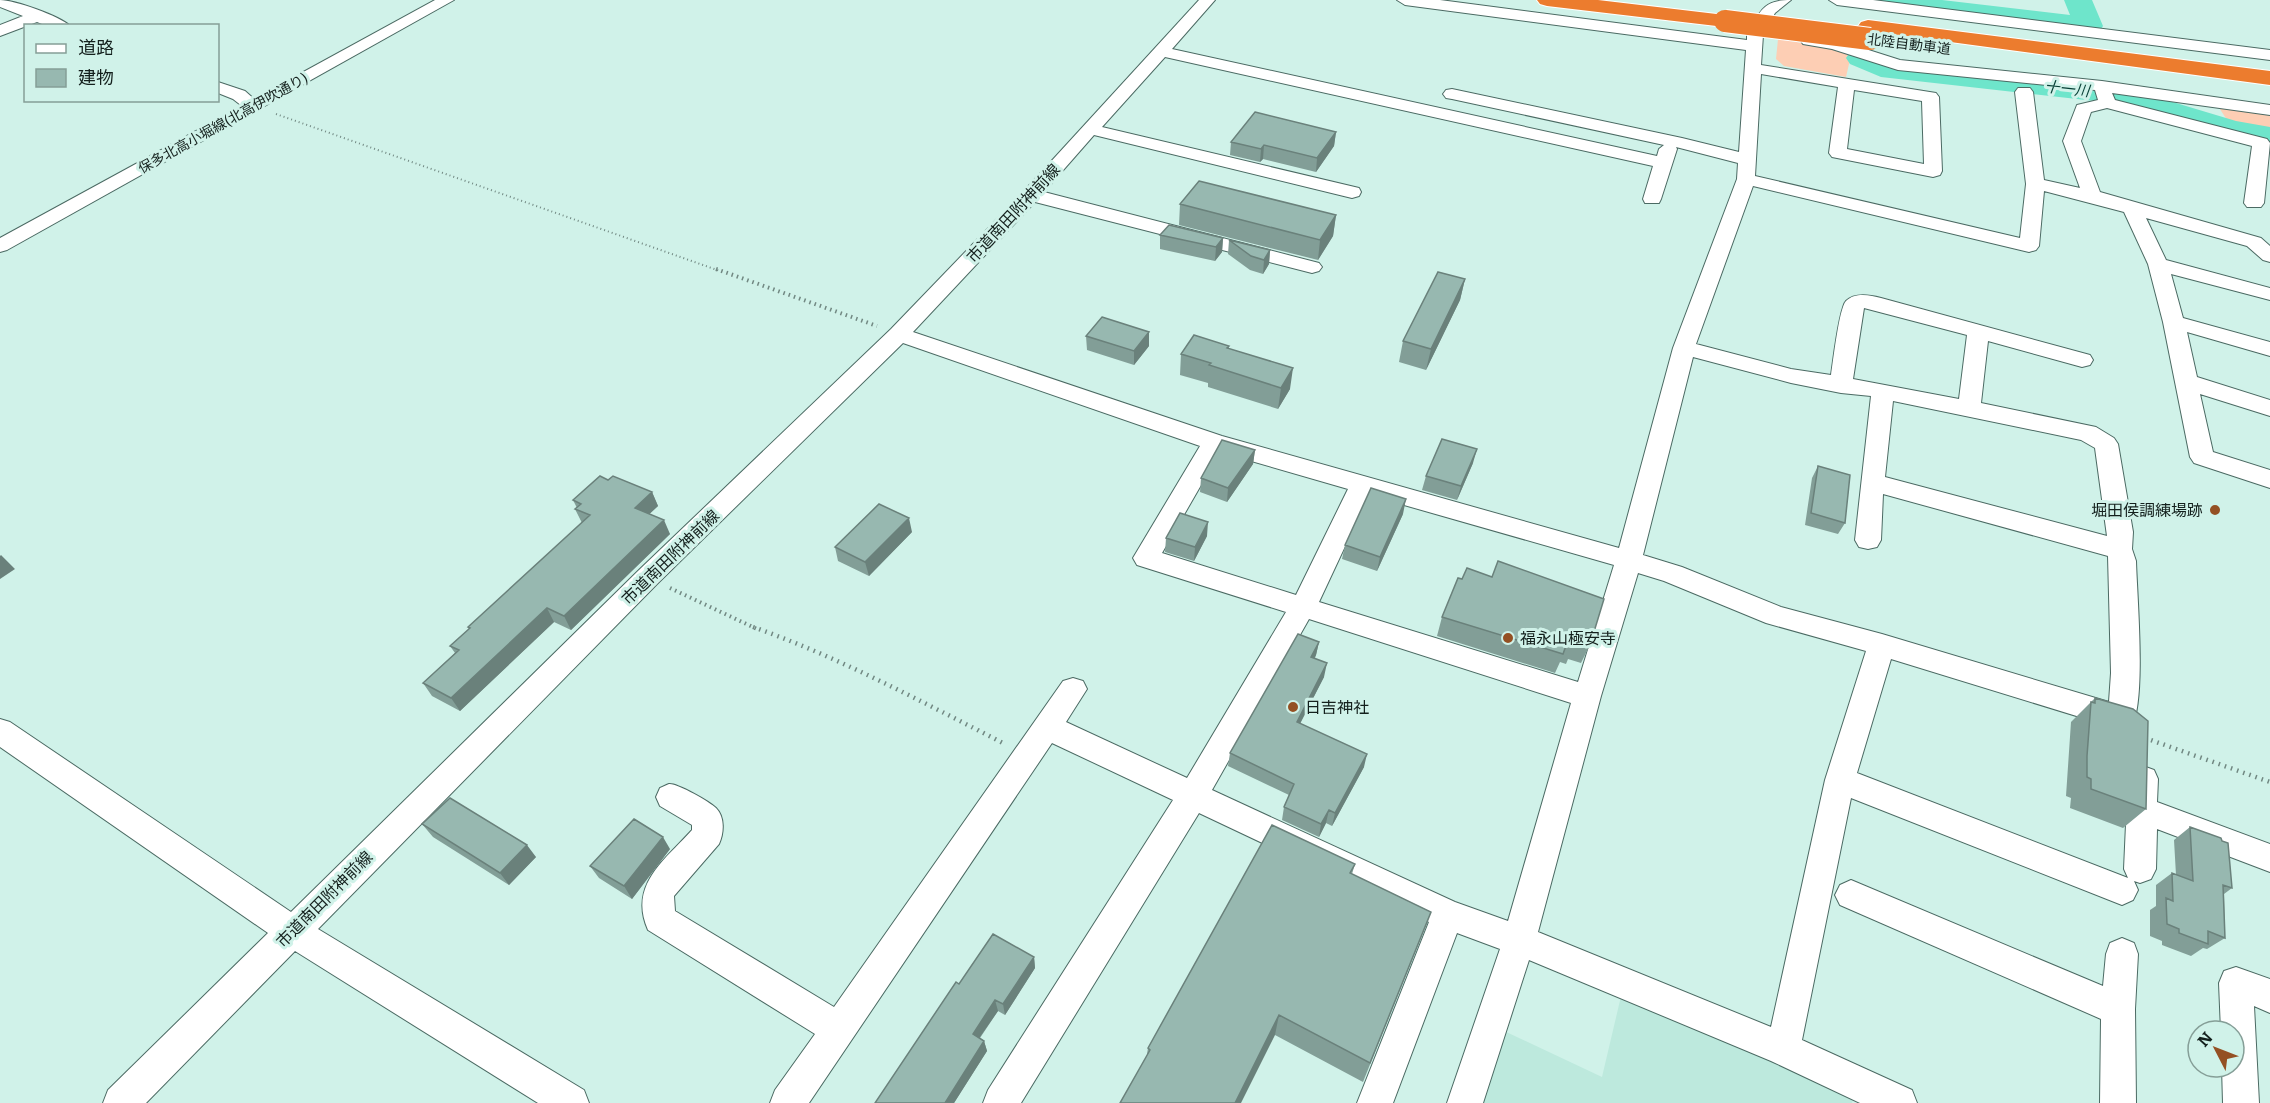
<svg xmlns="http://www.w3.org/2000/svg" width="2270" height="1103" viewBox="0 0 2270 1103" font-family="Literata,'Noto Sans JP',serif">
	<rect width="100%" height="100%" fill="#d0f2e9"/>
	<path fill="#bde9dd" d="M1622 992 1853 1098 1852 1103H1480L1502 1030 1602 1077Z"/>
	<path fill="#fdceb4" d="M1778 39 1852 51 1846 77 1784 66 1776 59Z
		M2216 103 2270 110V130L2229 123Z"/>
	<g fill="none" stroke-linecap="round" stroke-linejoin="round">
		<path fill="#6ee5cb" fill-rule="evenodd" d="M1857 0H1942L2070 15 2064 0H2092L2103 26 2099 32 2089 35 1871 8 1861 6Z
			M1861 49 1888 60 1916 64 2116 85 2236 121 2270 127V147L2219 136 2113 103 1881 77 1850 64 1846 58 1850 52Z"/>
		<g stroke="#4b6a63" stroke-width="2">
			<path id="minor" d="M0 0C14 0 60 16 70 26H47L37 22 0 36V25L23 16 0 7Z
				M435 0H454L7 250 0 252V238L242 106 233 99 218 93V82L245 91 254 99Z
				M1199 0H1215L1172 49 1657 156 1659 149 1664 145 1452 99 1446 98 1443 94 1446 90 1452 89 1682 138 1739 152 1746 50 1405 5 1397 0H1440L1747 40V35C1760 12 1762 0 1791 0L1775 13 1763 35 1761 65 1936 93 1939 97 1942 171 1940 175 1933 177 1832 157 1829 153 1838 87 1761 74 1755 176 2020 238 2026 184 2015 92 2018 88H2030L2033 92 2044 180 2080 188 2063 141 2077 105 2098 100 2095 90 1898 70 1832 49 1803 44 1801 41 1803 38 1834 39 1900 60 2102 81 2270 105V115L2112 93 2115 100 2267 139 2270 143 2264 203 2261 207H2247L2244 203 2252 146 2107 108 2091 112 2081 141 2100 192 2261 238 2270 246V262L2263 260 2247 246 2146 218 2166 260 2270 288V300L2171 274 2183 318 2270 342V356L2187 332 2197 377 2270 400V416L2200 394 2213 452 2270 470V488L2194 463 2190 457 2163 322 2148 264 2124 212 2044 191 2039 246 2036 250 2029 252 1753 186 1696 344 1791 369 1831 375C1833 363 1839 308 1846 301 1855 292 1870 295 1881 298L2090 355 2093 360 2090 365 2082 367 1988 341 1981 403 2096 427 2114 438 2118 444 2133 532 2132 549 2136 561C2137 597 2146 698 2132 726L2122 730 1891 659 1857 773 2128 878 2124 869 2128 779 2132 770 2143 766 2154 770 2158 779 2157 802 2270 844V872L2157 829 2156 869 2151 879 2140 883 2134 881 2138 890 2133 900 2122 905 1851 798 1802 1040 1912 1090 1917 1103H1860L1771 1061 1529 960 1483 1103H1447L1500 949 1457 933 1393 1103H1357L1429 922 1199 813 1021 1103H983L988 1090 1173 800 1052 743 809 1103H770L775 1090 815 1034 648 930C628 885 665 860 692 830V825L660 806 656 797 660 788C663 787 666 785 669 784 677 783 710 802 716 808 725 817 724 833 719 844L674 896 675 911 834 1007 1063 681 1073 678 1083 681 1087 689 1066 722 1187 778 1286 612 1137 565 1133 558 1200 446 903 343 657 584 318 929 584 1090 589 1103H538L295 951 146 1103H103L108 1090 268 933 0 747V719L10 722 291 912 639 570 891 329 1024 191ZM1165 57 1653 166 1643 199 1645 203H1659L1661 199 1677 149 1676 147 1738 163 1737 179 1673 348 1619 548 1222 436 913 332 1035 202 1312 273 1319 271 1322 267 1319 263 1044 192 1094 135 1352 198 1359 196 1361 192 1359 188 1102 127ZM1854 90 1922 101 1924 164 1847 149ZM1864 308 1967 335 1959 399 1853 379ZM1693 357 1791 383 1841 393 1871 396 1855 540 1859 547 1868 549 1877 547 1881 540 1883 494 2108 556 2111 673 2109 702 1882 634 1781 607 1682 567 1643 555ZM1893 401 2081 440 2095 448 2107 536 1885 477ZM1220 452 1348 489 1296 595 1162 553ZM1369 495 1614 565 1578 682 1319 602ZM1638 573 1664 581 1766 623 1866 651 1825 780 1771 1027 1538 932 1601 696ZM1309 619 1571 703 1508 921 1455 902 1212 790Z
				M1829 0H1873L2270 50V60L1837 5Z
				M1851 880 2103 986 2106 954 2110 943 2122 938 2134 943 2138 954 2135 1009 2136 1103H2100L2101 1019 1840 905 1835 895 1840 885Z
				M2236 967 2270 979V1013L2254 1006 2259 1103H2223L2222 1067H2234V1031H2221L2219 983 2224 971Z"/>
		</g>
		<g stroke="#fff" stroke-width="2">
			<path id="highway" d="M1537 0H1598L1725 15 1732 17 1735 21 1732 25 1725 27 1547 6 1540 4Z
				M1868 20 2270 71V85L1861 30 1858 26 1861 22Z"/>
		</g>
		<path stroke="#718882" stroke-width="2" stroke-dasharray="1 3" stroke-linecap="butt" d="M276 114 720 271"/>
		<path stroke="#718882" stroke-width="4" stroke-dasharray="1.5 4" stroke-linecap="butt" d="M716 269 877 326
			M670 588 757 629"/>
		<path stroke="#718882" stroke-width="4.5" stroke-dasharray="1.5 5" stroke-linecap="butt" d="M753 627C841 658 922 702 1005 744
			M2145 738 2270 782"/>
		<use href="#minor" fill="#fff" fill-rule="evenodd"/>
		<use href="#highway" fill="#ec7c2e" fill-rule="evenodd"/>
		<g stroke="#fff" stroke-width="24" stroke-linecap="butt">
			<path id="highway-bridge" d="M1725 21 1870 39"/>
		</g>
		<use href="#highway-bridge" stroke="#ec7c2e" stroke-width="22"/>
	</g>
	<path fill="#829e97" d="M1336 132 1334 146 1316 172 1263 159 1260 162 1230 155 1231 142Z
		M1180 204 1336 215 1333 236 1318 260 1179 225Z
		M1160 235 1223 238 1222 252 1215 261 1160 249Z
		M1229 240 1270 250 1269 264 1263 274 1250 270 1228 254Z
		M1465 279 1460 300 1426 370 1399 362 1403 341Z
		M1149 332V346L1134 365 1087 350 1086 336Z
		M1229 346V349L1290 389 1278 409 1208 387V383L1180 375 1181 354Z
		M1255 450 1253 464 1227 502 1200 492 1201 478Z
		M1473 463 1457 500 1422 490 1426 476Z
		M1818 466 1845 523 1838 534 1805 525 1812 478Z
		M652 492 658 506 649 514 670 534 571 630 554 622 460 711 432 696 423 683 455 653 450 646 469 629 468 627 582 523 575 509 577 508 573 500Z
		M1403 514 1377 571 1342 559 1345 545Z
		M912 532 869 576 838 561 835 547Z
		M1207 536 1194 561 1165 552 1166 538Z
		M1462 579 1590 645 1581 663 1568 659 1566 664 1560 662 1555 673 1437 636 1442 617Z
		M1319 642 1316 655 1315 658 1324 677 1300 724 1364 767 1332 826 1326 823 1319 837 1282 820 1284 807 1289 795 1228 766 1230 753Z
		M2095 698 2146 809 2123 828 2070 808 2071 798 2066 796 2071 722Z
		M422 824 536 857 509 885 433 837Z
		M2190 827 2232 888 2224 894 2225 938 2207 949 2203 948 2191 956 2162 945V941L2150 936V910L2156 906V885L2172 873 2176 875 2174 840Z
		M670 849 632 899 599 878 590 866Z
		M1355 864 1352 874 1431 912 1363 1082 1275 1035 1147 1054 1148 1048Z
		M1034 957 1035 968 1005 1015 998 1011 980 1038 984 1041 987 1051 954 1103 959 984Z"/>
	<path fill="#6a817b" d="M1336 132 1334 146 1316 172 1317 158Z
		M1264 145 1263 159 1260 162 1261 149Z
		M1336 215 1333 236 1318 260 1320 240Z
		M1223 238 1222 252 1215 261 1216 247Z
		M1270 250 1269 264 1263 274 1264 260Z
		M1465 279 1460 300 1426 370 1431 349Z
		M1149 332V346L1134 365V351Z
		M1293 368 1290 389 1278 409 1281 388Z
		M1477 449 1473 463 1457 500 1461 486Z
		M1255 450 1253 464 1227 502 1228 488Z
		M652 492 658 506 641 522 635 508Z
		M1406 499 1403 514 1377 571 1380 557Z
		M909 518 912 532 869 576 865 562Z
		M664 520 670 534 571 630 564 616Z
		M1208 522 1207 536 1194 561 1195 547Z
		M1 555 15 569 0 579V556Z
		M547 608 554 622 460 711 451 698Z
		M1319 642 1316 655 1308 670 1311 657Z
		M1327 663 1324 677 1294 735 1297 722Z
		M1367 754 1364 767 1332 826 1335 813Z
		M1329 810 1326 823 1319 837 1321 824Z
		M663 837 670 849 632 899 624 886Z
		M527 845 536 857 509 885 500 873Z
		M1034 957 1035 968 1005 1015 1003 1004Z
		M995 1000 998 1011 975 1044 973 1034Z
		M1279 1015 1275 1035 1241 1103H1235Z
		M984 1041 987 1051 954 1103H945Z"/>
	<path fill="#97b8b0" stroke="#6a817b" stroke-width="1.5" d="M1255 112 1336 132 1317 158 1264 145 1261 149 1231 142Z
		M1199 181 1336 215 1320 240 1180 204Z
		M1169 225 1223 238 1216 247 1160 235Z
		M1229 240 1270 250 1264 260 1251 256Z
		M1438 272 1465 279 1431 349 1403 341Z
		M1102 317 1149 332 1134 351 1086 336Z
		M1194 335 1229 346 1227 348 1293 368 1281 388 1209 365 1211 363 1181 354Z
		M1442 439 1477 449 1461 486 1426 476Z
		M1222 440 1255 450 1228 488 1201 478Z
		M1818 466 1850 475 1845 523 1811 513Z
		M600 476 608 480 613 476 652 492 635 508 664 520 564 616 547 608 451 698 423 683 459 650 450 646 470 628 468 627 590 515 575 509 581 504 573 500Z
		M1371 488 1406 499 1380 557 1345 545Z
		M879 504 909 518 865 562 835 547Z
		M1180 513 1208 522 1195 547 1166 538Z
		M1498 561 1604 599 1590 645 1576 640 1574 645 1567 643 1563 654 1442 617 1458 578 1462 579 1467 568 1492 577Z
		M1298 634 1319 642 1311 657 1327 663 1297 722 1367 754 1335 813 1329 810 1321 824 1284 807 1294 784 1230 753Z
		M2095 698 2133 709 2148 721 2146 809 2091 789V779L2087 777V756L2091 702 2095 703Z
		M450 798 527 845 500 873 422 824Z
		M634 819 663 837 624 886 590 866Z
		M1272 825 1355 864 1350 873 1431 912 1370 1063 1279 1015 1235 1103H1120L1150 1050 1148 1048Z
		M2190 827 2221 838 2222 841 2228 843 2232 888 2223 885 2225 938 2208 931V944L2179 933V929L2167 924 2166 898 2173 901 2172 873 2193 881Z
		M993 934 1034 957 1003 1004 995 1000 973 1034 984 1041 945 1103H875L956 982 959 984Z"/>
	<g fill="#945023" stroke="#d0f2e9" stroke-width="2">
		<circle cx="2215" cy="510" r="6"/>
		<circle cx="1508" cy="638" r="6"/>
		<circle cx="1293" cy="707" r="6"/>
	</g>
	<g text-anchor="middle" stroke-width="6" stroke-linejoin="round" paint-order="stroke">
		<g font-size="14" fill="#14201d" stroke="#d0f2e9">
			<text transform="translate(1909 44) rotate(7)" y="5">北陸自動車道</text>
			<text transform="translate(223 123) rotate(-29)" y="5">保多北高小堀線(北高伊吹通り)</text>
		</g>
		<g font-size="15" font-style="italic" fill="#063f35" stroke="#d0f2e9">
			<text transform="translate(2067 89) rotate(6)" y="5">十一川</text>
		</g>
		<g font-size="16" fill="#14201d" stroke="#d0f2e9">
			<text transform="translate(1013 213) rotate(-47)" y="6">市道南田附神前線</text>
			<text transform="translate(670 557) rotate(-44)" y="6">市道南田附神前線</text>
			<text transform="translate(324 899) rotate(-45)" y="6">市道南田附神前線</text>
		</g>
		<g font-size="16" fill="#14201d" stroke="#d0f2e9" text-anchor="start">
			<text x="2203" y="516" text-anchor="end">堀田侯調練場跡</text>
			<text x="1520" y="644">福永山極安寺</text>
			<text x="1305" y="713">日吉神社</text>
		</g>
	</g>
	<rect x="24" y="24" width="195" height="78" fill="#d0f2e9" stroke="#859e97" stroke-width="1.5"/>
	<rect x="36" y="44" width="30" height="9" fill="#ffffff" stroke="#859e97" stroke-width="1.5"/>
	<text x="78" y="54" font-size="18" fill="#14201d">道路</text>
	<rect x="36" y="69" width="30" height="18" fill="#97b8b0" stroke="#859e97" stroke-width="1.5"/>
	<text x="78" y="84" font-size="18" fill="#14201d">建物</text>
	<g transform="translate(2216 1049) rotate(312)"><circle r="28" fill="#d0f2e9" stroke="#859e97" stroke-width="1.5"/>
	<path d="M0-4.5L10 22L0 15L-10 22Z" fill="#945023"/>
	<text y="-9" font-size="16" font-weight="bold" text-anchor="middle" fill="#14201d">N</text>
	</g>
</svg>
